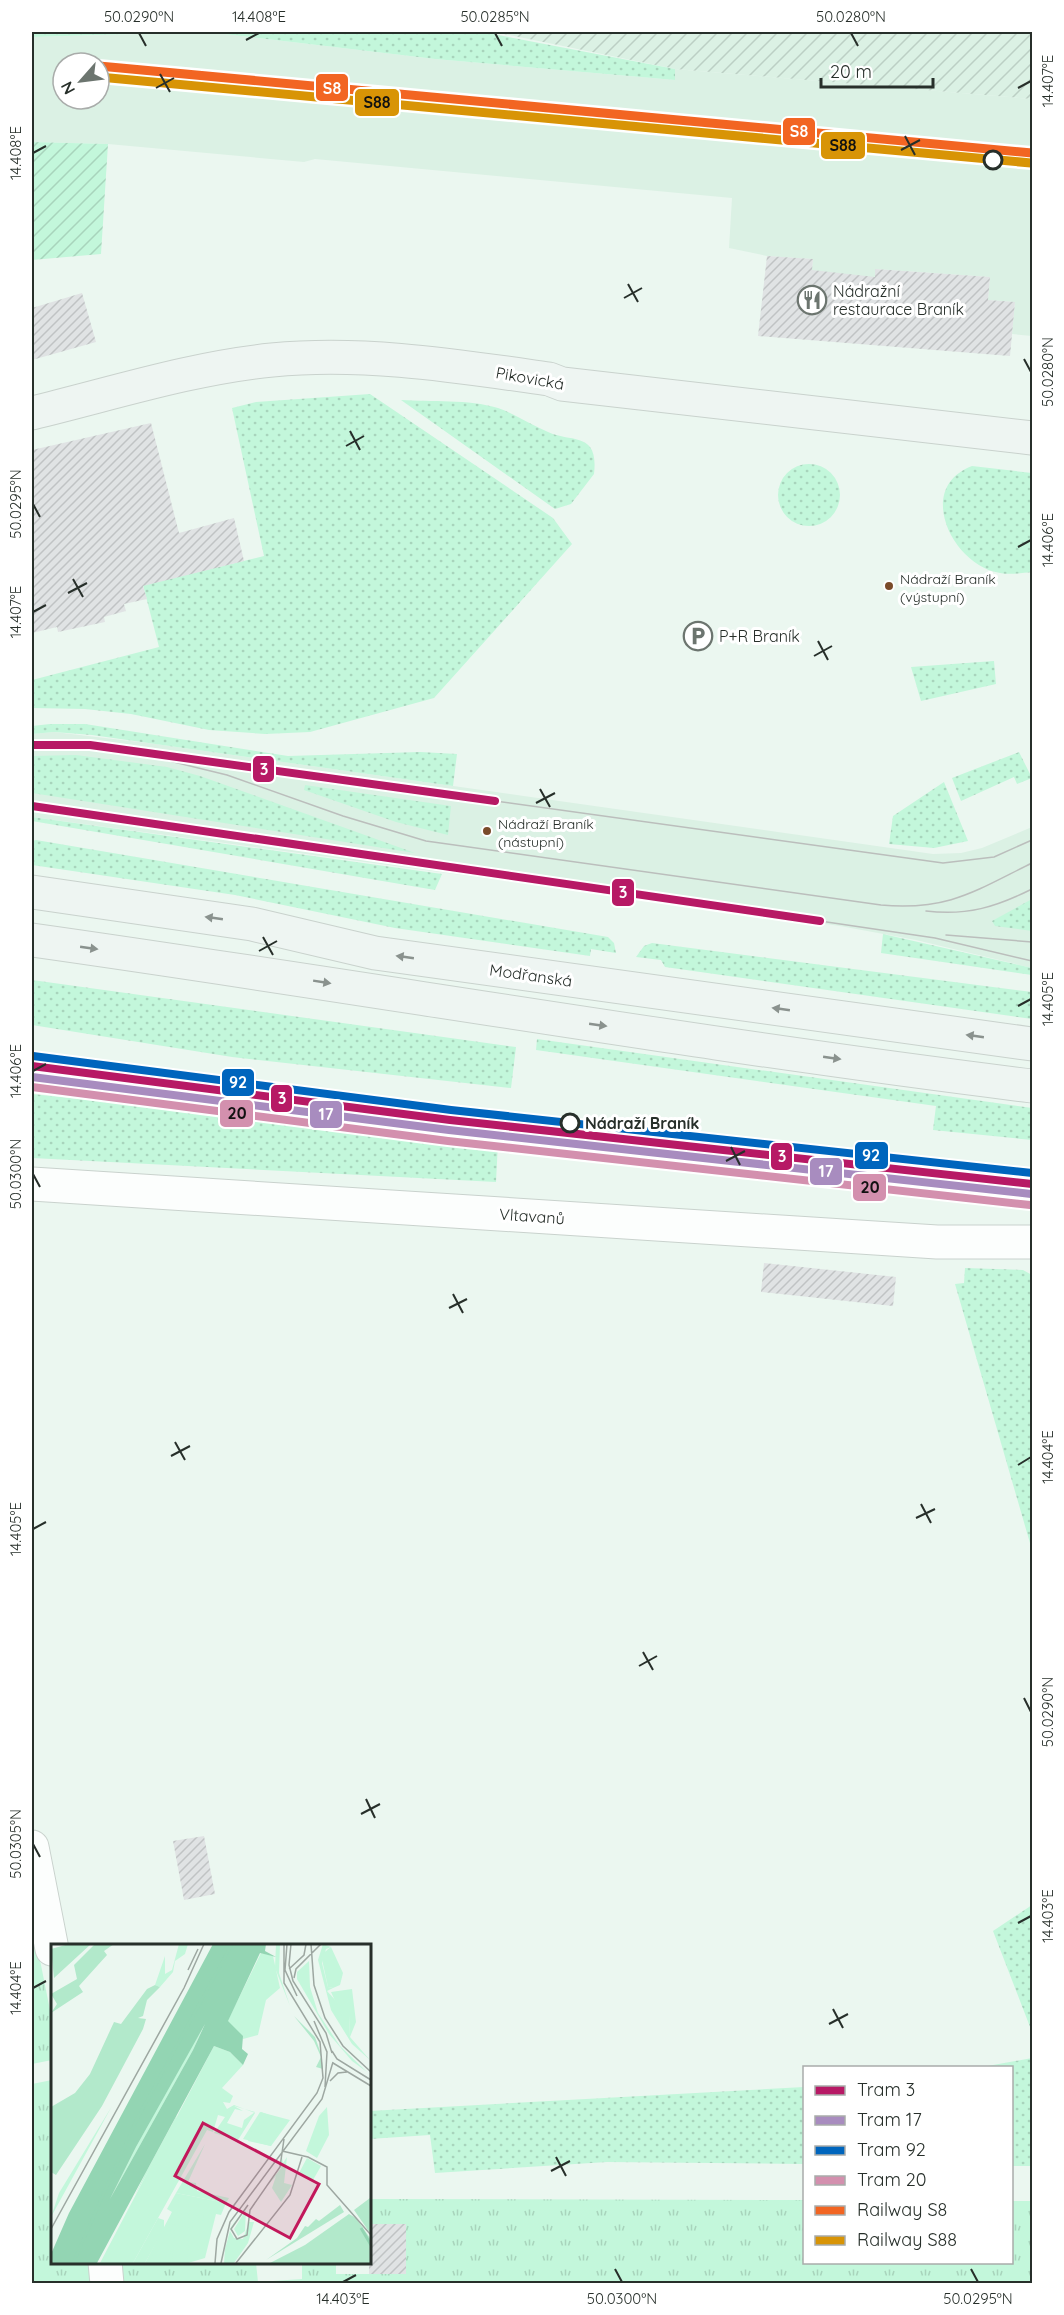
<svg xmlns="http://www.w3.org/2000/svg" width="1064" height="2315" viewBox="0 0 1064 2315" font-family="Quicksand,sans-serif">
	<defs>
		<pattern id="industrial-furrows" width="10" height="10" patternUnits="userSpaceOnUse" patternTransform="scale(1.5)"><rect width="10" height="10" fill="#dbf1e4"/><path d="M-1 1l2-2M0 10L10 0M9 11l2-2" fill="none" stroke="#bccfc4"/></pattern>
		<pattern id="grass-dots" width="8" height="8" patternUnits="userSpaceOnUse" patternTransform="scale(1.5)"><rect width="8" height="8" fill="#c3f7db"/><path d="M2 2h.1M6 6h.1" fill="none" stroke="#a8d4bc" stroke-width="1.8" stroke-linecap="round"/></pattern>
		<pattern id="park-tufts" width="24" height="20" patternUnits="userSpaceOnUse" patternTransform="scale(1.5)"><rect width="24" height="20" fill="#c3f7db"/><path d="M3 7l-1-3M5 7V3M7 7l1-3M15 17l-1-3M17 17v-4M19 17l1-3" fill="none" stroke="#a8d4bc"/></pattern>
		<pattern id="garden-furrows" width="10" height="10" patternUnits="userSpaceOnUse" patternTransform="scale(1.5)"><rect width="10" height="10" fill="#c3f7db"/><path d="M-1 1l2-2M0 10L10 0M9 11l2-2" fill="none" stroke="#a8d4bc"/></pattern>
		<pattern id="building-hatch" width="6" height="6" patternUnits="userSpaceOnUse" patternTransform="scale(1.5)"><rect width="6" height="6" fill="#e0e3e4"/><path d="M-1 1l2-2M0 6l6-6M5 7l2-2" fill="none" stroke="#c0c3c4"/></pattern>
	</defs>
	<rect width="100%" height="100%" fill="#ebf7f0"/>
	<path fill="#dbf1e4" fill-rule="evenodd" d="M207 32 435 59 675 80V69L1032 99V336L1012 334 1015 302 988 300 990 277 876 269 875 277 810 288 813 259 767 256 729 248 732 198 315 159 304 162 108 144 32 142V37ZM63 63H99V99H63Z
		M54 732 156 744 933 854 961 853 982 848 1032 827V968L916 940 840 926 32 817V734Z"/>
	<path fill="url(#industrial-furrows)" d="M494 32H1032V99L675 69Z"/>
	<path fill="url(#grass-dots)" d="M32 32H196L32 37Z
		M207 32H482L675 69V80L435 59Z
		M370 394 553 518 572 544 434 698 310 732 265 734 209 730 131 714 85 709 32 708V680L159 647 143 585 264 556 232 408 256 402Z
		M401 400C432 402 468 399 498 408 515 414 531 425 548 432 572 443 599 431 594 474L571 504 555 509Z
		M778 495a31 31 0 1 1 62 0a31 31 0 1 1-62 0Z
		M972 466 1032 473V572C1022 573 1010 575 1000 573 953 566 914 488 972 466Z
		M994 661 996 684 921 701 911 667Z
		M50 724H85L288 756 420 752 457 754 453 786 92 735 54 732 32 734V726Z
		M1019 752 1032 778 1017 784 1014 777 961 801 952 778Z
		M76 755 167 767 200 776 415 853 32 793V756Z
		M944 782 968 841 934 848 889 844 893 816Z
		M305 785 451 806 448 835 396 822 304 790Z
		M32 817 442 874 435 890 32 821Z
		M36 840 608 937 614 943 616 953 591 949 590 956 395 928 235 895 32 865V841Z
		M1032 899V931L995 926 992 921Z
		M883 934 1032 968V975L881 953Z
		M652 943 1032 992V1019L665 967 661 960 636 957 644 946Z
		M32 980 516 1047 511 1088 232 1057 32 1025Z
		M537 1039 1032 1108V1140L933 1130 936 1106 536 1050Z
		M32 1094 498 1143 496 1182 32 1158Z
		M965 1268 1023 1270 1032 1275V1550L955 1284 964 1283Z
		M1032 1905V2032L993 1931Z
		M1032 2058V2166H1012V2068L982 2067Z
		M804 2087V2164L607 2162 435 2173 430 2135 369 2139V2111Z"/>
	<path fill="url(#park-tufts)" d="M32 1920 52 2020V2060L32 2064Z
		M52 2080V2262L256 2263 258 2282 302 2279V2263H336V2274H406V2225L369 2224V2199L804 2200V2262H1012V2201H1032V2283H32V2084Z"/>
	<path fill="url(#garden-furrows)" d="M32 142 108 144 101 254 32 260Z"/>
	<path fill="url(#building-hatch)" d="M767 256 813 259 812 270 875 277V269L990 277 988 300 1015 302 1010 356 758 336Z
		M82 293 96 342 32 360V308Z
		M151 423 179 533 234 518 244 561 143 586 147 599 124 604 126 611 104 617 105 622 58 632 57 627 32 633V450Z
		M764 1263 896 1277 893 1306 761 1292Z
		M204 1836 215 1894 184 1900 173 1841Z
		M369 2224H406V2274H369Z"/>
	<g fill="none" stroke-linecap="round" stroke-linejoin="round">
		<g stroke="#c9d2cd" stroke-width="35">
			<path id="street" d="M32 1184 937 1242H1032
				M32 1847 52 1949
				M105 2262 107 2284"/>
		</g>
		<g stroke="#c9d2cd" stroke-width="35">
			<path id="secondary" d="M32 413C111 394 191 368 272 360 365 351 457 366 549 379L562 384 1032 438
				M32 892 252 924 375 953 1032 1044
				M32 940C365 987 698 1045 1032 1086"/>
		</g>
		<use href="#street" stroke="#fcfefd" stroke-width="33"/>
		<use href="#secondary" stroke="#eef5f2" stroke-width="33"/>
		<path stroke="#bbbebc" stroke-width="1.5" d="M141 754 227 775 343 816 426 841 881 905C948 911 975 891 1032 863
			M495 801 943 863 994 857 1032 840
			M926 911C967 916 996 907 1032 889
			M820 921 935 938 1032 961
			M946 935 1032 942"/>
		<g stroke="#fff" stroke-width="14">
			<path id="rail-1" d="M99 66 1032 153"/>
		</g>
		<g stroke="#fff" stroke-width="14">
			<path id="rail-2" d="M99 77 1031 163"/>
		</g>
		<use href="#rail-1" stroke="#f26522" stroke-width="9"/>
		<use href="#rail-2" stroke="#d89406" stroke-width="9"/>
		<g stroke="#fff" stroke-width="12">
			<path id="tram-1" d="M32 745H90L495 801
				M32 806 820 921
				M32 1066 450 1120 1032 1184"/>
		</g>
		<g stroke="#fff" stroke-width="12">
			<path id="tram-2" d="M32 1077 449 1130 1031 1194"/>
		</g>
		<g stroke="#fff" stroke-width="12">
			<path id="tram-3" d="M33 1056 451 1110 1032 1173"/>
		</g>
		<g stroke="#fff" stroke-width="12">
			<path id="tram-4" d="M32 1087 448 1141 1030 1205"/>
		</g>
		<use href="#tram-1" stroke="#b71965" stroke-width="8"/>
		<use href="#tram-2" stroke="#a88cbf" stroke-width="8"/>
		<use href="#tram-3" stroke="#0065bd" stroke-width="8"/>
		<use href="#tram-4" stroke="#d390ae" stroke-width="8"/>
	</g>
	<defs><path id="oneway-solid" d="M-6-.8H1V-3.2L6.5 0L1 3.2V.8H-6Z" transform="scale(1.5)"/></defs>
	<g fill="#8a928e">
		<use href="#oneway-solid" transform="translate(214 918) rotate(-172)"/>
		<use href="#oneway-solid" transform="translate(89 948) rotate(8)"/>
		<use href="#oneway-solid" transform="translate(405 957) rotate(-172)"/>
		<use href="#oneway-solid" transform="translate(322 982) rotate(9)"/>
		<use href="#oneway-solid" transform="translate(781 1009) rotate(-172)"/>
		<use href="#oneway-solid" transform="translate(598 1025) rotate(8)"/>
		<use href="#oneway-solid" transform="translate(975 1036) rotate(-172)"/>
		<use href="#oneway-solid" transform="translate(832 1058) rotate(8)"/>
	</g>
	<path fill="none" stroke="#272f2a" stroke-width="2" d="M139 33 146 46M495 33 502 46M851 33 858 46M246 40 259 33M160 74 170 92M156 88 174 78M1018 88 1031 81M905 136 915 155M901 150 920 140M33 153 46 146M628 284 638 302M624 298 642 288M1024 359 1031 372M350 431 360 450M346 446 364 436M33 504 40 517M1018 547 1031 540M73 579 83 597M68 593 87 583M33 612 46 605M818 641 828 660M814 656 832 646M540 789 550 807M536 803 555 793M263 937 273 955M259 951 277 941M1018 1006 1031 999M33 1071 46 1064M731 1147 740 1165M726 1161 745 1151M33 1174 40 1187M453 1294 463 1313M449 1308 467 1299M175 1442 185 1460M171 1456 190 1446M1018 1465 1031 1457M921 1504 931 1523M916 1518 935 1509M33 1529 46 1522M643 1652 653 1670M639 1666 657 1656M1024 1698 1031 1712M366 1799 375 1818M361 1814 380 1804M33 1844 40 1857M1018 1923 1031 1916M33 1988 46 1981M833 2009 843 2028M829 2024 848 2014M556 2157 566 2176M551 2171 570 2161M615 2269 622 2282M971 2269 978 2282M343 2282 356 2275"/>
	<defs>
		<g id="restaurant-ring" transform="scale(1.5)"><circle r="9.5" fill="#fff" stroke="#6c756f" stroke-width="1.5"/><path d="M-5-6h1v4h1v-4h1v4h1v-4h1v5L-1.5 .5V6h-2V.5L-5-1ZM5-6V6H3V1.5H1.5Q1.5-4 5-6Z" fill="#6c756f"/></g>
		<g id="parking-ring" transform="scale(1.5)"><circle r="9.5" fill="#fff" stroke="#6c756f" stroke-width="1.5"/><path d="M-3.5-5.5H1a3.5 3.5 0 0 1 0 7H-1V5.5H-3.5ZM-1-3.4V-.6H.8a1.4 1.4 0 0 0 0-2.8Z" fill="#6c756f"/></g>
	</defs>
	<g fill-rule="evenodd">
		<use href="#restaurant-ring" x="812" y="300"/>
		<use href="#parking-ring" x="698" y="636"/>
	</g>
	<g fill="#fff" stroke="#272f2a" stroke-width="3">
		<circle cx="993" cy="160" r="9"/>
		<circle cx="570" cy="1123" r="9"/>
	</g>
	<g fill="#7a4b2a" stroke="#fff" stroke-width="2">
		<circle cx="889" cy="586" r="5"/>
		<circle cx="487" cy="831" r="5"/>
	</g>
	<g text-anchor="middle" stroke-width="6" stroke-linejoin="round" paint-order="stroke">
		<g font-size="14" fill="#272f2a" stroke="#fff" text-anchor="start">
			<text x="900" y="584">Nádraží Braník<tspan x="900" dy="18">(výstupní)</tspan></text>
			<text x="498" y="829">Nádraží Braník<tspan x="498" dy="18">(nástupní)</tspan></text>
		</g>
		<g font-size="16" fill="#272f2a" stroke="#fff" text-anchor="start">
			<text x="833" y="297">Nádražní<tspan x="833" dy="18">restaurace Braník</tspan></text>
			<text x="719" y="642">P+R Braník</text>
		</g>
		<g font-size="16" fill="#272f2a" stroke="#fff">
			<text transform="translate(530 378) rotate(10)" y="6">Pikovická</text>
			<text transform="translate(531 975) rotate(8)" y="6">Modřanská</text>
			<text transform="translate(532 1216) rotate(4)" y="6">Vltavanů</text>
		</g>
		<g font-size="16" font-weight="bold" fill="#272f2a" stroke="#fff" text-anchor="start">
			<text x="585" y="1129">Nádraží Braník</text>
		</g>
	</g>
	<g transform="translate(51 1944)">
		<rect width="320" height="320" fill="#ebf7f0"/>
		<path d="M128 0H137L134 10 124 17 122 28 109 43 104 41 114 12V30L121 26ZM225 0H229L228 29 239 62 224 24ZM272 0 280 3 275 5 271 19 277 43 282 44 276 47 298 71 299 93 319 116 301 100 280 66 267 16ZM258 17 259 43 267 69 289 102 316 128 301 117 278 90 246 35V28ZM154 79 142 106 59 255 85 203ZM61 162 0 273 8 249ZM126 171 123 182 84 251 94 230ZM154 200 137 238 145 239 146 247 178 254 175 259 125 249ZM231 213 232 219 236 213 233 239 241 241 230 258 221 244 225 232 216 242 230 224ZM197 260 179 287 183 294 192 295 198 278H203L197 299 183 319H173L174 305 180 283ZM195 266 194 287 187 292 183 285ZM107 274 113 276V285L94 319H82Z" fill="#c3f7db"/>
		<path d="M18 0H40L3 34 0 5ZM44 0H63L53 7 56 11 28 42 32 48 0 69 6 60 0 50 26 35 23 21ZM104 41 109 43 96 56 92 72 87 74 95 75 92 85 51 162 5 231 0 228V163L24 149 39 130 63 78 70 80 96 45ZM243 72 264 93 270 110 272 125 265 123 270 113 263 97ZM319 254V289L303 266ZM289 261 293 268 215 316 246 294 254 282 257 283 265 275 268 277ZM298 270 305 274 319 294V319H219L254 301Z" fill="#b2e9cb"/>
		<path d="M280 3 292 29 289 41 282 44 277 43 270 11ZM210 9 222 12 229 44 215 56 207 91 192 95 176 78ZM301 45 305 78 299 93 298 72H291L280 48ZM163 102 179 108 192 121 171 144 182 152 179 159 172 158 176 165 183 161 204 169 187 196 163 189 174 173 167 171 162 188 156 186 82 319H49ZM183 162 204 168 193 176 191 184 176 179 184 165 192 167ZM276 163 278 191 266 214 255 207 268 172ZM209 168 239 176 220 202 192 195ZM256 214 270 222 262 236 248 229ZM125 249 175 259 170 271 165 270 154 314 137 319H94L121 268 116 265Z" fill="#c3f7db" fill-rule="evenodd"/>
		<path d="M210 168 226 174 224 191 203 185ZM200 187 223 192 220 202 197 197ZM121 268 153 272 152 277 142 276 141 284 118 280ZM113 285 124 287 123 296 138 297 136 319H121L123 297 117 318 100 316Z" fill="#c3f7db"/>
		<path d="M162 0H215L214 7 225 13 209 9 177 77 192 92 191 105 197 110 192 121 179 108 163 102 46 319H0V310L18 269ZM154 80 142 106 59 255 85 203Z" fill="#93d5b3" fill-rule="evenodd"/>
		<path fill="none" stroke="#93d5b3" stroke-width="3" d="M310 284 320 301M22 319 85 177 181 0"/>
		<path fill="none" stroke="#9da7a1" stroke-width="1.5" d="M236 0 234 26 246 52M240 0 238 21 242 37 275 89 281 109M260 0 263 41 274 74 292 102 320 128M238 25 253 11 255 0M137 26 147 5M243 34 245 25 270 0M263 77 276 108 274 143M281 107 286 115 320 136M282 119 320 142M279 137 287 129 296 128M231 207 257 213 276 223V241L320 291M197 261 180 285 186 295 196 291 199 266 229 223 233 195M0 285 133 44 153 0M164 319 166 295 178 268 266 149 272 134 269 98 233 39V0M170 319 179 278 271 155 282 118M185 319 239 251 251 213"/>
		<path fill="#c2185b" fill-opacity="0.15" stroke="#c2185b" stroke-width="3" d="M152 179 268 240 239 294 124 232Z"/>
		<rect width="320" height="320" fill="none" stroke="#272f2a" stroke-width="3"/>
	</g>
	<g stroke="#fff" stroke-width="2">
		<rect x="315" y="73" width="34" height="29" rx="6" fill="#f26522"/>
		<rect x="354" y="88" width="46" height="29" rx="6" fill="#d89406"/>
		<rect x="782" y="117" width="34" height="29" rx="6" fill="#f26522"/>
		<rect x="820" y="131" width="46" height="29" rx="6" fill="#d89406"/>
		<rect x="252" y="755" width="23" height="28" rx="6" fill="#b71965"/>
		<rect x="611" y="878" width="24" height="29" rx="6" fill="#b71965"/>
		<rect x="221" y="1068" width="34" height="29" rx="6" fill="#0065bd"/>
		<rect x="270" y="1084" width="23" height="29" rx="6" fill="#b71965"/>
		<rect x="219" y="1099" width="35" height="29" rx="6" fill="#d390ae"/>
		<rect x="309" y="1100" width="34" height="29" rx="6" fill="#a88cbf"/>
		<rect x="854" y="1141" width="35" height="29" rx="6" fill="#0065bd"/>
		<rect x="770" y="1142" width="23" height="29" rx="6" fill="#b71965"/>
		<rect x="809" y="1157" width="34" height="29" rx="6" fill="#a88cbf"/>
		<rect x="852" y="1173" width="35" height="29" rx="6" fill="#d390ae"/>
	</g>
	<g font-size="16" text-anchor="middle" font-weight="bold" fill="#fff">
		<text x="332" y="94">S8</text>
		<text x="799" y="137">S8</text>
		<text x="264" y="775">3</text>
		<text x="623" y="898">3</text>
		<text x="238" y="1088">92</text>
		<text x="282" y="1104">3</text>
		<text x="326" y="1120">17</text>
		<text x="871" y="1161">92</text>
		<text x="782" y="1162">3</text>
		<text x="826" y="1177">17</text>
	</g>
	<g font-size="16" text-anchor="middle" font-weight="bold" fill="#111">
		<text x="377" y="108">S88</text>
		<text x="843" y="151">S88</text>
		<text x="237" y="1119">20</text>
		<text x="870" y="1193">20</text>
	</g>
	<rect width="1064" height="2315" fill="none" stroke="#ffffff" stroke-width="66"/>
	<rect x="803" y="2066" width="210" height="198" fill="#ffffff" stroke="#a9acaa" stroke-width="1.5"/>
	<rect x="815" y="2086" width="30" height="9" fill="#b71965" stroke="#a9acaa" stroke-width="1.5"/>
	<text x="857" y="2096" font-size="18" fill="#272f2a">Tram 3</text>
	<rect x="815" y="2116" width="30" height="9" fill="#a88cbf" stroke="#a9acaa" stroke-width="1.5"/>
	<text x="857" y="2126" font-size="18" fill="#272f2a">Tram 17</text>
	<rect x="815" y="2146" width="30" height="9" fill="#0065bd" stroke="#a9acaa" stroke-width="1.5"/>
	<text x="857" y="2156" font-size="18" fill="#272f2a">Tram 92</text>
	<rect x="815" y="2176" width="30" height="9" fill="#d390ae" stroke="#a9acaa" stroke-width="1.5"/>
	<text x="857" y="2186" font-size="18" fill="#272f2a">Tram 20</text>
	<rect x="815" y="2206" width="30" height="9" fill="#f26522" stroke="#a9acaa" stroke-width="1.5"/>
	<text x="857" y="2216" font-size="18" fill="#272f2a">Railway S8</text>
	<rect x="815" y="2236" width="30" height="9" fill="#d89406" stroke="#a9acaa" stroke-width="1.5"/>
	<text x="857" y="2246" font-size="18" fill="#272f2a">Railway S88</text>
	<g transform="translate(81 81) rotate(242)"><circle r="28" fill="#ffffff" stroke="#a9acaa" stroke-width="1.5"/>
	<path d="M0-4.5L10 22L0 15L-10 22Z" fill="#6c756f"/>
	<text y="-9" font-size="16" font-weight="bold" text-anchor="middle" fill="#272f2a">N</text>
	</g>
	<path d="M821 78v9h112v-9" fill="none" stroke="#272f2a" stroke-width="3"/>
	<text x="830" y="78" font-size="18" fill="#272f2a" stroke="#ffffff" stroke-width="4.5" paint-order="stroke">20 m</text>
	<rect x="33" y="33" width="998" height="2249" fill="none" stroke="#272f2a" stroke-width="2"/>
	<g font-size="15" text-anchor="middle" fill="#272f2a">
		<text x="139" y="22">50.0290°N</text>
		<text x="259" y="22">14.408°E</text>
		<text x="495" y="22">50.0285°N</text>
		<text x="851" y="22">50.0280°N</text>
		<text transform="translate(1048 81) rotate(-90)" y="5">14.407°E</text>
		<text transform="translate(16 153) rotate(-90)" y="5">14.408°E</text>
		<text transform="translate(1048 372) rotate(-90)" y="5">50.0280°N</text>
		<text transform="translate(16 504) rotate(-90)" y="5">50.0295°N</text>
		<text transform="translate(1048 540) rotate(-90)" y="5">14.406°E</text>
		<text transform="translate(16 612) rotate(-90)" y="5">14.407°E</text>
		<text transform="translate(1048 999) rotate(-90)" y="5">14.405°E</text>
		<text transform="translate(16 1071) rotate(-90)" y="5">14.406°E</text>
		<text transform="translate(16 1174) rotate(-90)" y="5">50.0300°N</text>
		<text transform="translate(1048 1457) rotate(-90)" y="5">14.404°E</text>
		<text transform="translate(16 1529) rotate(-90)" y="5">14.405°E</text>
		<text transform="translate(1048 1712) rotate(-90)" y="5">50.0290°N</text>
		<text transform="translate(16 1844) rotate(-90)" y="5">50.0305°N</text>
		<text transform="translate(1048 1916) rotate(-90)" y="5">14.403°E</text>
		<text transform="translate(16 1988) rotate(-90)" y="5">14.404°E</text>
		<text x="343" y="2304">14.403°E</text>
		<text x="622" y="2304">50.0300°N</text>
		<text x="978" y="2304">50.0295°N</text>
	</g>
</svg>
